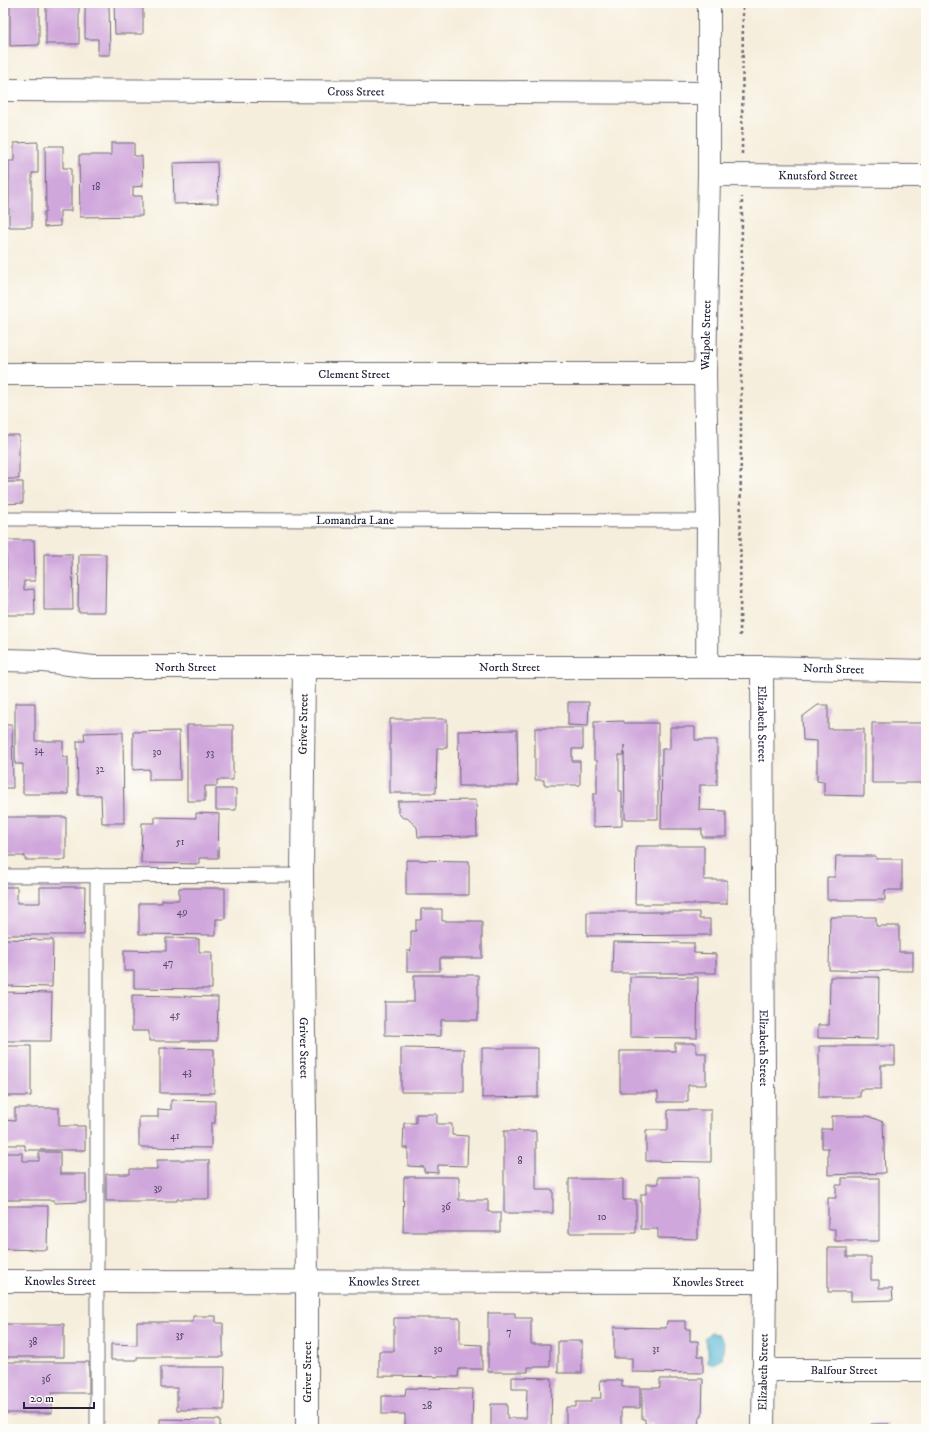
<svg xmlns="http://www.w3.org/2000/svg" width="929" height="1432" viewBox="0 0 929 1432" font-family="'IM FELL DW Pica',serif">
	<rect width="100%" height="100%" fill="#fdfcf7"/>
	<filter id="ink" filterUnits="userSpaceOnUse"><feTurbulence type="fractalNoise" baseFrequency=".025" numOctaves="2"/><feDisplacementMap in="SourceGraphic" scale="8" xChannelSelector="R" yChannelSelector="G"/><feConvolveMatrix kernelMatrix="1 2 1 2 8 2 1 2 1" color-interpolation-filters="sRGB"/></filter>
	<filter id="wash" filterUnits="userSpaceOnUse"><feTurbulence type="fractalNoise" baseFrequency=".012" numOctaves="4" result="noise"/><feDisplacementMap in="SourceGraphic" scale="16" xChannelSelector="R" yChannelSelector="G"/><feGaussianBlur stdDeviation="0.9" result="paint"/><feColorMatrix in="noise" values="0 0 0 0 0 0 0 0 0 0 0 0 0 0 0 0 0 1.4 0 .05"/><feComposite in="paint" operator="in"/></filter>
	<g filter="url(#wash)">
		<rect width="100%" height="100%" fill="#f6eedc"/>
		<path fill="#52b6d1" stroke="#3a6c86" d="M711 1333 718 1334 724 1343 722 1359 714 1365 708 1363V1350L704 1338Z"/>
		<g id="blocks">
			<path fill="#d0a7dc" d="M10 3H39V45L10 46Z
				M46 3H79V44H46Z
				M85 3H109L110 55H98V39H85Z
				M114 3H143V34H115Z
				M38 142V173H32V227H9V161H14V143Z
				M111 143H134V156H142L143 186 133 187V196H142V216L80 217 79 155H111Z
				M45 146H63V168H71V211H60V226L44 227V212H46Z
				M217 162 218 203 174 204 173 163Z
				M3 435H19V479H3Z
				M3 482H23V503L3 504Z
				M6 540H34L35 581H24V590L34 589 35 615H7Z
				M44 554H72L73 610H44Z
				M79 554H106L105 612H78Z
				M568 702H589L588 726 568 725Z
				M15 703H35V741H63V757H68V794H23V764H15Z
				M818 705H828V729H864V796L824 795V782L817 781V741L803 740 802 717Z
				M390 719H447V748H437L436 793H390Z
				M624 721V723H658V819H625L624 745V755H619V791H622V826L593 827V794H597V760H594V722Z
				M872 723H926V783H872Z
				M3 725H12L13 788H3Z
				M187 725H233V780H217V786H205V801H187Z
				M670 727H695V740H717V785H700L699 810 726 811V837H702V829H661L662 749H670Z
				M535 728H583V749H572V761H580V785H544V780H535Z
				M517 730 518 786H459L458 731Z
				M179 731 180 780H149V769L133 770V732Z
				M123 732 124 823H102L101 795H78L77 741H85L84 733Z
				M216 789H236V810H216Z
				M476 800 477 836 418 837 417 827 407 818H403L398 813V801Z
				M196 813 219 814 218 858H199V864L141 863 142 823H155V817L196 818Z
				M3 817H66V860H25V856H3Z
				M636 846H704V880H727V904H635Z
				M836 856H876V859H902V890H885V900H827V877H835Z
				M406 860 469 861V895H406Z
				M3 887H17V903H40V887H85L84 935H3Z
				M179 888H225V919H216V935L139 934V903H162V900H179Z
				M421 909H442V921H482V958H440V971H407V951H411V931H416V920H421Z
				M587 912H699V919H710V935L587 936Z
				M830 917H876V926H899V952H913V971L829 970Z
				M166 938 199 939V952H212V989L134 988V971H124V950L166 951Z
				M3 939 53 940 52 987 3 986Z
				M613 942 694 943V953L716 954V973H612Z
				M414 975H478V1020H441V1036L385 1035V1002H414Z
				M630 977H698L697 1038 630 1037Z
				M830 977H879L878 1039 818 1038V1025H829Z
				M3 992 52 993 51 1041H3Z
				M132 995 218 997 217 1041H149V1031H132Z
				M675 1043H696V1053H706V1085H688V1102H658V1092H620V1051H675Z
				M3 1046H31V1096H3Z
				M819 1046H895V1065H881V1089H860V1097H819Z
				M160 1048 214 1049V1093H160Z
				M401 1048 464 1049V1092H401Z
				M482 1048H538V1097L482 1098Z
				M171 1100 215 1101V1123H211V1148L139 1147V1117H158V1109L171 1110Z
				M15 1108H59V1126H85V1150H25V1145H3V1120L15 1121Z
				M668 1110H711V1162L646 1161V1130H668Z
				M416 1114H437V1124H452V1135L468 1136 467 1166 438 1165V1173L424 1172V1167L408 1166V1148H403L404 1123H416Z
				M832 1116H868L883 1122 885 1173 828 1175V1148H822V1129H832Z
				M504 1131H536V1190H553V1213H504Z
				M39 1152H60V1174H86V1202L54 1203V1200H3V1153H22V1161H39Z
				M157 1160H209V1199H177V1201H106V1174H130V1169H157Z
				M404 1177H459V1200H488V1212H500V1232H403Z
				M658 1177H698V1239L658 1238V1229H641V1194H646V1184H658Z
				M842 1178H879V1241H835V1229H828V1198H836V1185H842Z
				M569 1179H623V1200H636V1233H569Z
				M3 1206H48L47 1250 3 1249Z
				M828 1248H847V1257H871V1280H879V1288H892L893 1300 851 1301V1292H828Z
				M488 1313H515V1318H531V1344H550V1367H528V1372H488Z
				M193 1316H216V1323H223V1357H137V1360H111V1344L137 1345V1322H193Z
				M394 1318H460V1344L482 1345V1369H459L458 1377 379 1376V1351H394Z
				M667 1321H685V1329H690V1341H698V1356H703V1373L632 1372V1358H614V1327L666 1328Z
				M3 1324H64V1357H3Z
				M558 1341H582V1373H558Z
				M3 1362H89V1393H52V1413H3Z
				M161 1367H225L224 1410H177V1388H161Z
				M512 1377 552 1378 551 1429H491V1404H507V1418H526L527 1389H512Z
				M660 1379H703L702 1417H699L698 1429 653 1428V1424H645V1419H642V1388H660Z
				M600 1380H622V1387H640V1408H621V1428L566 1429V1407H576V1402H591V1398H601Z
				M406 1388 473 1389 472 1429H405V1414H382V1396H405Z
				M160 1419 220 1420V1429H160Z
				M871 1424H889V1429H871Z
				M3 1426H36V1429H3Z"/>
		</g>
	</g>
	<g filter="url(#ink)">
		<use href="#blocks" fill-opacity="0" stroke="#6c6973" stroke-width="1"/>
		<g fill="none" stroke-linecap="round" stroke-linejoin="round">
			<g stroke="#6c6973" stroke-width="15">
				<g id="service">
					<path id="s1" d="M3 519 708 521"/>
					<path d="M97 875V1429"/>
					<path d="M3 876 302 875"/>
				</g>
			</g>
			<g stroke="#6c6973" stroke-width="24">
				<g id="minor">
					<path id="s2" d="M3 90 709 93"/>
					<path id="s3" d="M709 175 926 176"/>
					<path id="s4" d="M3 374H705"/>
					<path id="s5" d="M304 667 302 875 307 1281V1429"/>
					<path id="s6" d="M707 667 708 521 705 374 709 175V3"/>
					<path id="s7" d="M762 667 765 1282 763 1429"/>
					<path id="s8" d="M3 1281 765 1282"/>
					<path id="s9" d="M763 1370H926"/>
				</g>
			</g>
			<g stroke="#6c6973" stroke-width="24">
				<g id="tertiary">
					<path id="s10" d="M3 660 44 661 93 667H762L926 671"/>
				</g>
			</g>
			<path stroke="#6c6973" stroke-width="2.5" stroke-dasharray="3 3" stroke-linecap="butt" d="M742 154 743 3
				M740 636 742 197"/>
			<use href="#service" stroke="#fff" stroke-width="13"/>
			<use href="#minor" stroke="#fff" stroke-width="22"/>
			<use href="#tertiary" stroke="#fff" stroke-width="22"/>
		</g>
	</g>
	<g text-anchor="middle" stroke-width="3" stroke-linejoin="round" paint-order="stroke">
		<g font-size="10" fill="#4e4363">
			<text x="96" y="190">18</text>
			<text x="39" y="753">34</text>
			<text x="157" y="755">30</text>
			<text x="210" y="756">53</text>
			<text x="100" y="772">32</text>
			<text x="180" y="845">51</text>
			<text x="182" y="915">49</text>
			<text x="168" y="966">47</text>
			<text x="175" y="1018">45</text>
			<text x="187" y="1075">43</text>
			<text x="175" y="1139">41</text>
			<text x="520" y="1164">8</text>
			<text x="158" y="1191">39</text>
			<text x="446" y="1210">36</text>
			<text x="602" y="1220">10</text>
			<text x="509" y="1335">7</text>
			<text x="180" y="1338">35</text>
			<text x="33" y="1345">38</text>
			<text x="438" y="1352">30</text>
			<text x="656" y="1352">31</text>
			<text x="46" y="1382">36</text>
			<text x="427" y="1409">28</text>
		</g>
		<g font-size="12" fill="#22223b" stroke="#fdfcf7">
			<text dy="4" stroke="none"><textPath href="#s2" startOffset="353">Cross Street</textPath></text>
			<text dy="4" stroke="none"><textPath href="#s3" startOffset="109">Knutsford Street</textPath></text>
			<text dy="4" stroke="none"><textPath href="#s6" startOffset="332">Walpole Street</textPath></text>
			<text dy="4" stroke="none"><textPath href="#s4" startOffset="351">Clement Street</textPath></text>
			<text dy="4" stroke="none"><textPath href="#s1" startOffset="352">Lomandra Lane</textPath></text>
			<text dy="4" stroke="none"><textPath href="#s10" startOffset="183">North Street</textPath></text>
			<text dy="4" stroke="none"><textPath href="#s10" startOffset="507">North Street</textPath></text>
			<text dy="4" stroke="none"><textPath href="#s10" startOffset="831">North Street</textPath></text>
			<text transform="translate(303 724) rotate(-89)" y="4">Griver Street</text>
			<text dy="4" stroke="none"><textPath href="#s7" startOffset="57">Elizabeth Street</textPath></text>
			<text dy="4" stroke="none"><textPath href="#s5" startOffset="381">Griver Street</textPath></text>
			<text dy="4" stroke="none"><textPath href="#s7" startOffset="381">Elizabeth Street</textPath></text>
			<text dy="4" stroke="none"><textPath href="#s8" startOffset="57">Knowles Street</textPath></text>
			<text dy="4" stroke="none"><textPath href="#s8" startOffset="381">Knowles Street</textPath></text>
			<text dy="4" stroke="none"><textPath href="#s8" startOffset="705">Knowles Street</textPath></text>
			<text dy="4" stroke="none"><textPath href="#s9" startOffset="81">Balfour Street</textPath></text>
			<text transform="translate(307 1372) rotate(-90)" y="4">Griver Street</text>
			<text transform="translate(763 1372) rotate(-89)" y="4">Elizabeth Street</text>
		</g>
	</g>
	<rect width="929" height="1432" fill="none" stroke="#fdfcf7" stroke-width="16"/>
	<path d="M24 1402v6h70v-6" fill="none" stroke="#22223b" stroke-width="2"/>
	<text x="30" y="1402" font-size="12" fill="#22223b" stroke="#fdfcf7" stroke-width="3" paint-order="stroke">20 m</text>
</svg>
